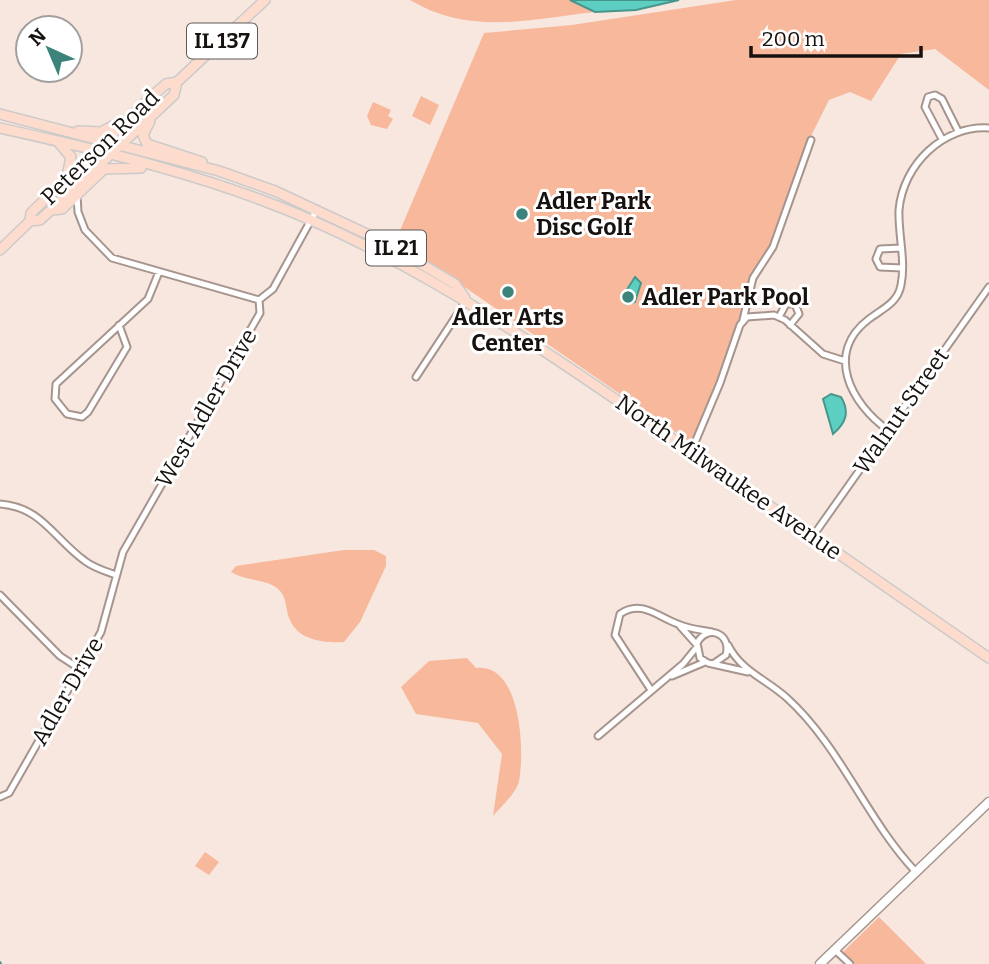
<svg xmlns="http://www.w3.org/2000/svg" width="989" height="964" viewBox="0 0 989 964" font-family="Bitter,serif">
	<rect width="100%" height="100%" fill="#f8e7df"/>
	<path fill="#f7b89b" d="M410 0H570L595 12C530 19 470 36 410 0Z
		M736 0H989V90L935 49 901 54 871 101 850 92 829 100 809 140 772 246 752 277 742 312 693 444 396 240 484 33 572 25Z
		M421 96 439 105 430 125 412 116Z
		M373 102 391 110 388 116 393 119 387 129 371 125 367 116Z
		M344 550H374L386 556V566L360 622 344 642C326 643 300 641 291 622 284 609 289 598 277 588 265 579 246 581 231 572L236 566Z
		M467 658 476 668C521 662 525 751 519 781 517 792 501 807 493 816L502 754 478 723 416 714 401 687 429 661Z
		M205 852 219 862 209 875 195 866Z
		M879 917 926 964H855L843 952Z"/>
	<path fill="#5ccfc2" stroke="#47968c" stroke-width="2" d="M570 0H679L636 10 595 12Z
		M635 277 641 283 635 302 626 304V291Z
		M831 394 841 397C850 412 846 423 833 434L823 399Z"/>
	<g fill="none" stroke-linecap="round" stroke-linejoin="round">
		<path stroke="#47968c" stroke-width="2" d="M0 962 1 964"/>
		<g stroke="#a5958e" stroke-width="9">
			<path id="minor" d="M942 139 925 107 928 97 935 95 942 99 958 131
				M77 195 78 212 85 230 112 258 259 300
				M901 248 880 249 876 259 880 267 902 268
				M779 317 786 304H795L799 314 790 325
				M743 320 753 278 773 247 811 140
				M119 325 127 347 88 412 82 417 67 414 55 399 56 384 148 299 159 272
				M416 377 466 301
				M888 430C851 404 824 353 869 319 882 309 898 303 901 285 906 261 898 234 899 210 903 164 944 125 989 128
				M691 452 720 383 740 325 747 317 774 315 785 320 823 354 845 361
				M0 504C42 507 54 539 85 561 94 568 105 571 116 575
				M813 536 989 287
				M0 595 60 656 80 669
				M680 626 697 645
				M728 645C741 671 766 679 787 698 841 747 866 819 916 872
				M713 664 726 655C732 633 707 624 697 643L700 658 708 663 748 672
				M672 676 705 662
				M651 690 615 635 620 614C641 599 658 617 678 624 689 629 701 630 712 632
				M598 736 683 664 696 648
				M0 797 9 793 101 632 123 552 260 313 259 300 273 289 317 209
				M835 950 850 964"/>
		</g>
		<g stroke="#a5958e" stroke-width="11">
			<path id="secondary" d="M820 964 989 802"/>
		</g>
		<g stroke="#cccbca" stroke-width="12">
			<path id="primary" d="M0 114 219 171 275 191 386 243 455 284 465 298
				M150 121 143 135 147 144 202 162
				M0 128C104 151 213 177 311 220 447 280 568 366 689 450 789 520 889 589 989 658
				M78 131 101 132 118 123
				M59 143 71 157 67 176
				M51 210 62 209 104 169 141 168
				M30 221 40 220 174 95 177 82 265 0
				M0 250 30 221 31 213 151 97 166 84 177 82"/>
		</g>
		<use href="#minor" stroke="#fff" stroke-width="5"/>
		<use href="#secondary" stroke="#fff" stroke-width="8"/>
		<use href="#primary" stroke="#fddcce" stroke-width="9"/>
	</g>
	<g fill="#3c837b" stroke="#fff" stroke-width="2.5">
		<circle cx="522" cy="214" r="7"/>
		<circle cx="508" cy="292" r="7"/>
		<circle cx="628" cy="297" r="7"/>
	</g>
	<g text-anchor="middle" stroke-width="6" stroke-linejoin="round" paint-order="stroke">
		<g fill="#fff" stroke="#5d5957" stroke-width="2">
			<rect x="187" y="23.5" width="70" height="35" rx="5"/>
			<rect x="366" y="230.5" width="60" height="35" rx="5"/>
		</g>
		<g font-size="21" font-weight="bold" fill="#17120f">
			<text x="222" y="48">IL 137</text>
			<text x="396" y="255">IL 21</text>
		</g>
		<g font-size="23" fill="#17120f" stroke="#fff">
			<text transform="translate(100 147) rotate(-44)" y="8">Peterson Road</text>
			<text transform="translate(206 408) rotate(-60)" y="8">West Adler Drive</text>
			<text transform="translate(901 411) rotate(-55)" y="8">Walnut Street</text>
			<text transform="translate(729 477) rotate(35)" y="8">North Milwaukee Avenue</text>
			<text transform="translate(67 691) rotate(-60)" y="8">Adler Drive</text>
		</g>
		<g font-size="23" font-weight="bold" fill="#17120f" stroke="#fff" text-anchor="start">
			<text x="536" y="209">Adler Park<tspan x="536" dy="26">Disc Golf</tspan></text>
			<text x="642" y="305">Adler Park Pool</text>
			<text x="508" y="325" text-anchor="middle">Adler Arts<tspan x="508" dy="26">Center</tspan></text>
		</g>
	</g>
	<g transform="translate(49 49) rotate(316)"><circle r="33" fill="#ffffff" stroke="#a2a09f" stroke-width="2"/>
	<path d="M0-5L12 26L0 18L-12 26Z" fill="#3c837b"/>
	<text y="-10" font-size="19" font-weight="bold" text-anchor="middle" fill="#17120f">N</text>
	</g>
	<path d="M751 46v10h170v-10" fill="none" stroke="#17120f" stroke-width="3.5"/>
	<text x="762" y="46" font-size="21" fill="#17120f" stroke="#ffffff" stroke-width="5" paint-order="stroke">200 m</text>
</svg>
